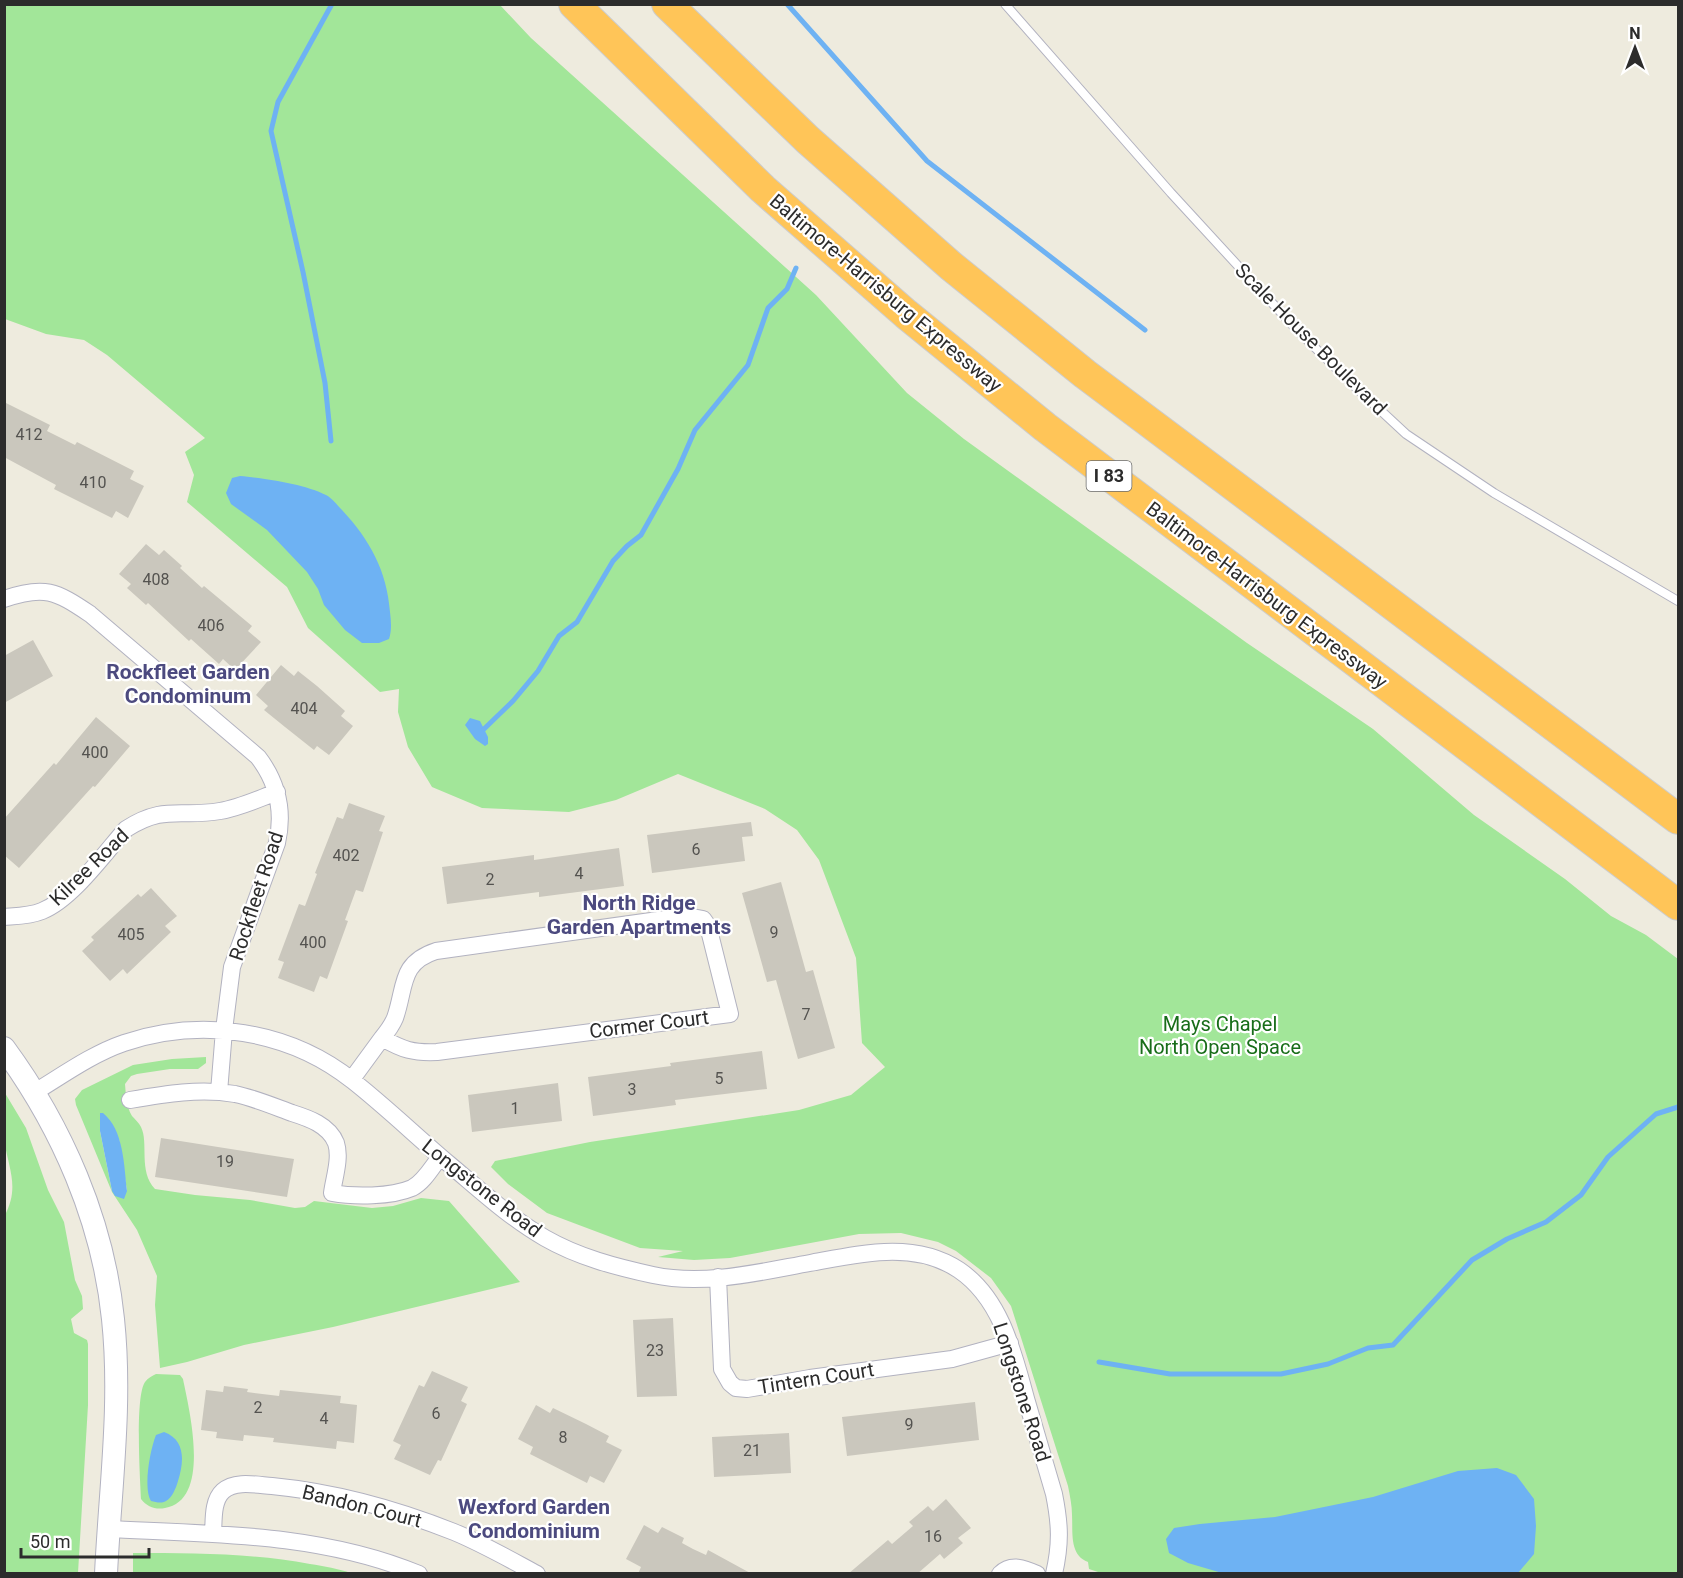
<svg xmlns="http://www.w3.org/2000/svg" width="1683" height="1578" viewBox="0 0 1683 1578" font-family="Roboto,sans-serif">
	<rect width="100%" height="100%" fill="#eeebde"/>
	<path fill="#a2e699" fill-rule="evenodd" d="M5 5H500L531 38 816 295 907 393 964 439 1247 643 1373 729 1474 815 1565 879 1611 916 1646 935 1678 959V1573L1104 1574 1089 1569 1088 1562C1069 1555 1073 1532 1072 1515 1072 1506 1070 1496 1068 1486L1011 1306 991 1278 956 1251 938 1242 901 1233 859 1234 730 1258 694 1260 658 1257 683 1251 640 1248 547 1213 508 1184 491 1167 495 1161 590 1142 799 1110 851 1095 885 1067 862 1043 856 958 819 860 797 830 765 809 678 774 616 800 569 812 482 808 432 787 408 747 398 712 399 689 380 692 308 628 287 587 187 502 194 475 185 452 205 438 107 355 84 340 46 334 5 319Z
		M206 1057V1063L198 1069H170L137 1074 131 1076 125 1084C126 1095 126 1106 132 1116 135 1119 139 1123 141 1127 149 1143 138 1171 155 1189L195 1195 250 1200 295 1208 305 1207 314 1201 372 1208 393 1206 421 1198 449 1201 520 1282 333 1327 244 1345 187 1362 160 1368 155 1305 157 1276 137 1230 112 1192 76 1105 75 1099 82 1090 133 1065 172 1059ZM100 1131 119 1139 127 1191H112Z
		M5 1093 26 1128 48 1190 64 1222 75 1280 82 1296 83 1309 71 1319 74 1333 87 1340 88 1344V1405L78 1573H5L4 1217C20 1188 9 1170 4 1140 2 1125 4 1108 5 1093Z
		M156 1374 180 1375 183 1379C189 1409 212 1500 165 1508 156 1510 147 1507 141 1499 140 1478 135 1396 145 1382 148 1378 152 1376 156 1374Z
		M133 1553C192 1553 252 1553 310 1564 324 1566 339 1569 351 1573H133Z"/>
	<path fill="#6eb2f3" d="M240 476C264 478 305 484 326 495 332 498 337 505 342 510 370 540 387 571 390 612 391 621 392 630 389 639L379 643H362L345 630 324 605 318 589 307 572 267 530 231 504 226 493 232 478Z
		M470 718 480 721 488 737V744L485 746 475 739 465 725Z
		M100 1113H103C124 1130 124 1166 127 1191L124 1199 115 1196 112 1191 100 1131Z
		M164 1432C186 1440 184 1462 178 1481 176 1488 172 1498 166 1501 161 1504 156 1502 151 1501 143 1488 150 1450 156 1435Z
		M1497 1468 1516 1475 1534 1499 1536 1526 1534 1554 1518 1573H1222L1188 1563 1169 1553 1166 1539 1174 1528 1200 1524 1275 1517 1373 1497 1458 1471Z"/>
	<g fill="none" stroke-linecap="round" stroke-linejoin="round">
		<path stroke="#6eb2f3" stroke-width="5" d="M787 4 927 161 1145 330
			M331 441 325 383 303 272 271 131 278 102 332 4
			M484 729 513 701 538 671 559 636 577 622 613 561 627 546 641 535 678 469 695 430 748 365 768 308 787 289 796 268
			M1099 1362 1170 1374H1281L1328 1364 1368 1348 1393 1345 1472 1260 1507 1239 1546 1222 1581 1195 1608 1157 1656 1114 1678 1107"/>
	</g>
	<path fill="#cac7bd" d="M4 402 50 425 47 431 75 445 77 442 134 471 130 479 144 486 128 518 116 511 112 518 54 489 56 485 4 457Z
		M146 544 159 555 164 550 182 566 180 568 202 588 204 586 252 626 248 631 261 642 235 670 223 659 219 664 191 639 189 641 148 603 146 605 127 588 131 584 119 574Z
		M33 640 53 676 4 703V656Z
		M281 665 294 676 298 671 317 686 345 711 341 716 353 726 329 755 317 746 314 750 285 727 264 710 268 706 256 695Z
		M96 717 130 746 95 787 93 786 19 868 4 855V819L54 763 56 765Z
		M349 803 385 816 379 831 383 832 363 892 356 890 345 920 348 921 327 979 320 976 314 992 278 978 284 962 278 960 299 904 305 906 317 874 315 873 337 817 343 819Z
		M751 822 753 836 742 837 745 861 652 873 647 835Z
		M619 848 624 886 539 897V892L447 904 442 867 534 855V860Z
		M781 882 806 972 813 970 835 1048 798 1059 776 980 767 982 742 893Z
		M151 888 177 916 165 926 171 932 127 974 123 969 110 981 82 951 94 940 91 937 138 894 141 897Z
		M762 1051 767 1089 675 1100 676 1105 593 1116 588 1077 671 1066 670 1063Z
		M558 1083 562 1121 472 1132 468 1095Z
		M161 1138 294 1159 287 1197 155 1177Z
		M673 1318 677 1396 637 1397 633 1320Z
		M432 1371 468 1387 461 1401 467 1404 441 1461 438 1460 430 1475 394 1459 401 1445 393 1441 419 1385 424 1387Z
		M224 1386 248 1389 247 1392 279 1396 280 1390 341 1396 340 1403 357 1405 354 1443 337 1441 336 1449 273 1442 274 1438 244 1435 243 1441 216 1438 217 1432 201 1430 206 1390 223 1392Z
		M975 1402 979 1440 847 1456 842 1417Z
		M536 1405 550 1413 553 1408 586 1424 609 1436 606 1442 622 1450 604 1483 590 1476 587 1483 530 1454 533 1447 518 1439Z
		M789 1433 791 1473 714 1477 712 1437Z
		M946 1499 971 1528 958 1538 963 1543 944 1559 940 1554 917 1574H848L888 1540 892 1544 913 1526 909 1522 928 1506 933 1511Z
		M644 1525 658 1533 662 1527 684 1538 682 1543 693 1549 706 1555 708 1550 752 1574H638L641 1567 626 1559Z"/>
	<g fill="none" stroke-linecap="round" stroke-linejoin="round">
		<g stroke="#b2b2c0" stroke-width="10">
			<path id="lane" d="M1005 4 1171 193 1297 330 1350 382 1406 434 1494 493 1678 601"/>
		</g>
		<g stroke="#b2b2c0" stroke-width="18">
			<path id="street" d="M4 599C44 585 56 591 90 614L258 757C278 783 284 812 277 843L232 967 224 1030 219 1092
				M4 917C17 916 30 916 42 911 72 899 104 854 126 829 165 804 180 818 220 811 239 808 258 799 277 792
				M352 1079 382 1038C403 1050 413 1053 437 1052L730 1014 708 926 703 919 687 916 436 951C399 963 406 987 395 1018 392 1025 387 1032 382 1038
				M35 1092C63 1075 92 1054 124 1043 202 1017 289 1030 353 1081 386 1107 417 1137 449 1164 480 1190 510 1218 545 1238 578 1257 616 1267 653 1275 704 1286 760 1272 810 1263 859 1254 914 1240 959 1270 1002 1299 1014 1355 1027 1402 1036 1433 1045 1463 1054 1494 1060 1524 1061 1543 1054 1574
				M130 1100C165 1094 200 1088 235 1094 254 1098 273 1106 292 1113 308 1118 329 1125 336 1143 341 1158 334 1178 332 1193 354 1197 391 1197 412 1188 424 1182 432 1167 440 1157
				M718 1277 722 1369 730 1383 736 1388 747 1389 810 1378 952 1359 1010 1343
				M108 1529C212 1534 321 1533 419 1574
				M213 1534C214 1521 212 1501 223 1491 235 1480 257 1485 272 1486 334 1492 396 1509 454 1532 483 1544 509 1559 537 1574
				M1000 1574C1011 1563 1024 1568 1037 1574"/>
		</g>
		<g stroke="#b2b2c0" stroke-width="24">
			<path id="secondary" d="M4 1048C62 1127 103 1221 113 1319 122 1404 110 1489 106 1574"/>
		</g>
		<g stroke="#ccc" stroke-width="32">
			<path id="highway" d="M574 4 763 189 906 314 1045 427 1678 905
				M667 4 808 140 951 266 1085 374 1678 819"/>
		</g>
		<use href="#lane" stroke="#fff" stroke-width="8"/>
		<use href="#street" stroke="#fff" stroke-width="16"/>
		<use href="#secondary" stroke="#fff" stroke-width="22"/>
		<use href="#highway" stroke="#ffc558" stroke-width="30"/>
	</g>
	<g text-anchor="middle" stroke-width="4.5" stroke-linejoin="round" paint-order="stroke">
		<g font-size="16" fill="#545350">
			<text x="29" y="440">412</text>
			<text x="93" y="488">410</text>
			<text x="156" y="585">408</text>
			<text x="211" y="631">406</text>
			<text x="304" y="714">404</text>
			<text x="95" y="758">400</text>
			<text x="696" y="855">6</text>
			<text x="346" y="861">402</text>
			<text x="579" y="879">4</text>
			<text x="490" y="885">2</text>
			<text x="774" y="938">9</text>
			<text x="131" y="940">405</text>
			<text x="313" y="948">400</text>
			<text x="806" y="1020">7</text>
			<text x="719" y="1084">5</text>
			<text x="632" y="1095">3</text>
			<text x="515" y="1114">1</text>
			<text x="225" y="1167">19</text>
			<text x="655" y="1356">23</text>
			<text x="258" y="1413">2</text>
			<text x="436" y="1419">6</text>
			<text x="324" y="1424">4</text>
			<text x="909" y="1430">9</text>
			<text x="563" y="1443">8</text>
			<text x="752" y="1456">21</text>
			<text x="933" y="1542">16</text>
		</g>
		<rect fill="#fff" stroke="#6b6b6b" stroke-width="1.5" x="1086.5" y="461" width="45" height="30" rx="4.5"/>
		<g font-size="18" font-weight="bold" fill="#2c2c2c">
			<text x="1109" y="482">I 83</text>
		</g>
		<g font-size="20" fill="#2c2c2c" stroke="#fff">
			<text transform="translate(886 293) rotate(40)" y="7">Baltimore-Harrisburg Expressway</text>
			<text transform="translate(1311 339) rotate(45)" y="7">Scale House Boulevard</text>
			<text transform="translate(1267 595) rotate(37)" y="7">Baltimore-Harrisburg Expressway</text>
			<text transform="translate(89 867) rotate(-44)" y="7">Kilree Road</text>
			<text transform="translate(256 896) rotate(-72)" y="7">Rockfleet Road</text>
			<text transform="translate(649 1024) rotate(-7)" y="7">Cormer Court</text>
			<text transform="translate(482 1188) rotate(38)" y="7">Longstone Road</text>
			<text transform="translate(816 1378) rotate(-9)" y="7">Tintern Court</text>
			<text transform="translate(1022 1392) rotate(72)" y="7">Longstone Road</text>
			<text transform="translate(362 1506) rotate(14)" y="7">Bandon Court</text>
		</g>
		<g font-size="20" fill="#186d19" stroke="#fff">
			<text x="1220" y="1031">Mays Chapel<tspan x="1220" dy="23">North Open Space</tspan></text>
		</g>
		<g font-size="21" font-weight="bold" fill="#4c4a7f" stroke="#fff">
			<text x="188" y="679">Rockfleet Garden<tspan x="188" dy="24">Condominum</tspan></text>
			<text x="639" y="910">North Ridge<tspan x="639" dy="24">Garden Apartments</tspan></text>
			<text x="534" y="1514">Wexford Garden<tspan x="534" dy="24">Condominium</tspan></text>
		</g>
	</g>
	<rect width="1683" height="1578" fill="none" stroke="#2c2c2c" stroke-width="12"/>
	<g transform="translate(1635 48)" stroke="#ffffff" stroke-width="4.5" paint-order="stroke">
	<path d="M0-4.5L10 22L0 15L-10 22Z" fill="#2c2c2c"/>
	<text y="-9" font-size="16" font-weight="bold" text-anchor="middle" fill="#2c2c2c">N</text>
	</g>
	<path d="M21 1548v9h128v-9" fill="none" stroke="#2c2c2c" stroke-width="3"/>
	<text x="30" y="1548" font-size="18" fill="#2c2c2c" stroke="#ffffff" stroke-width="4.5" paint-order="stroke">50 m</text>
</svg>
